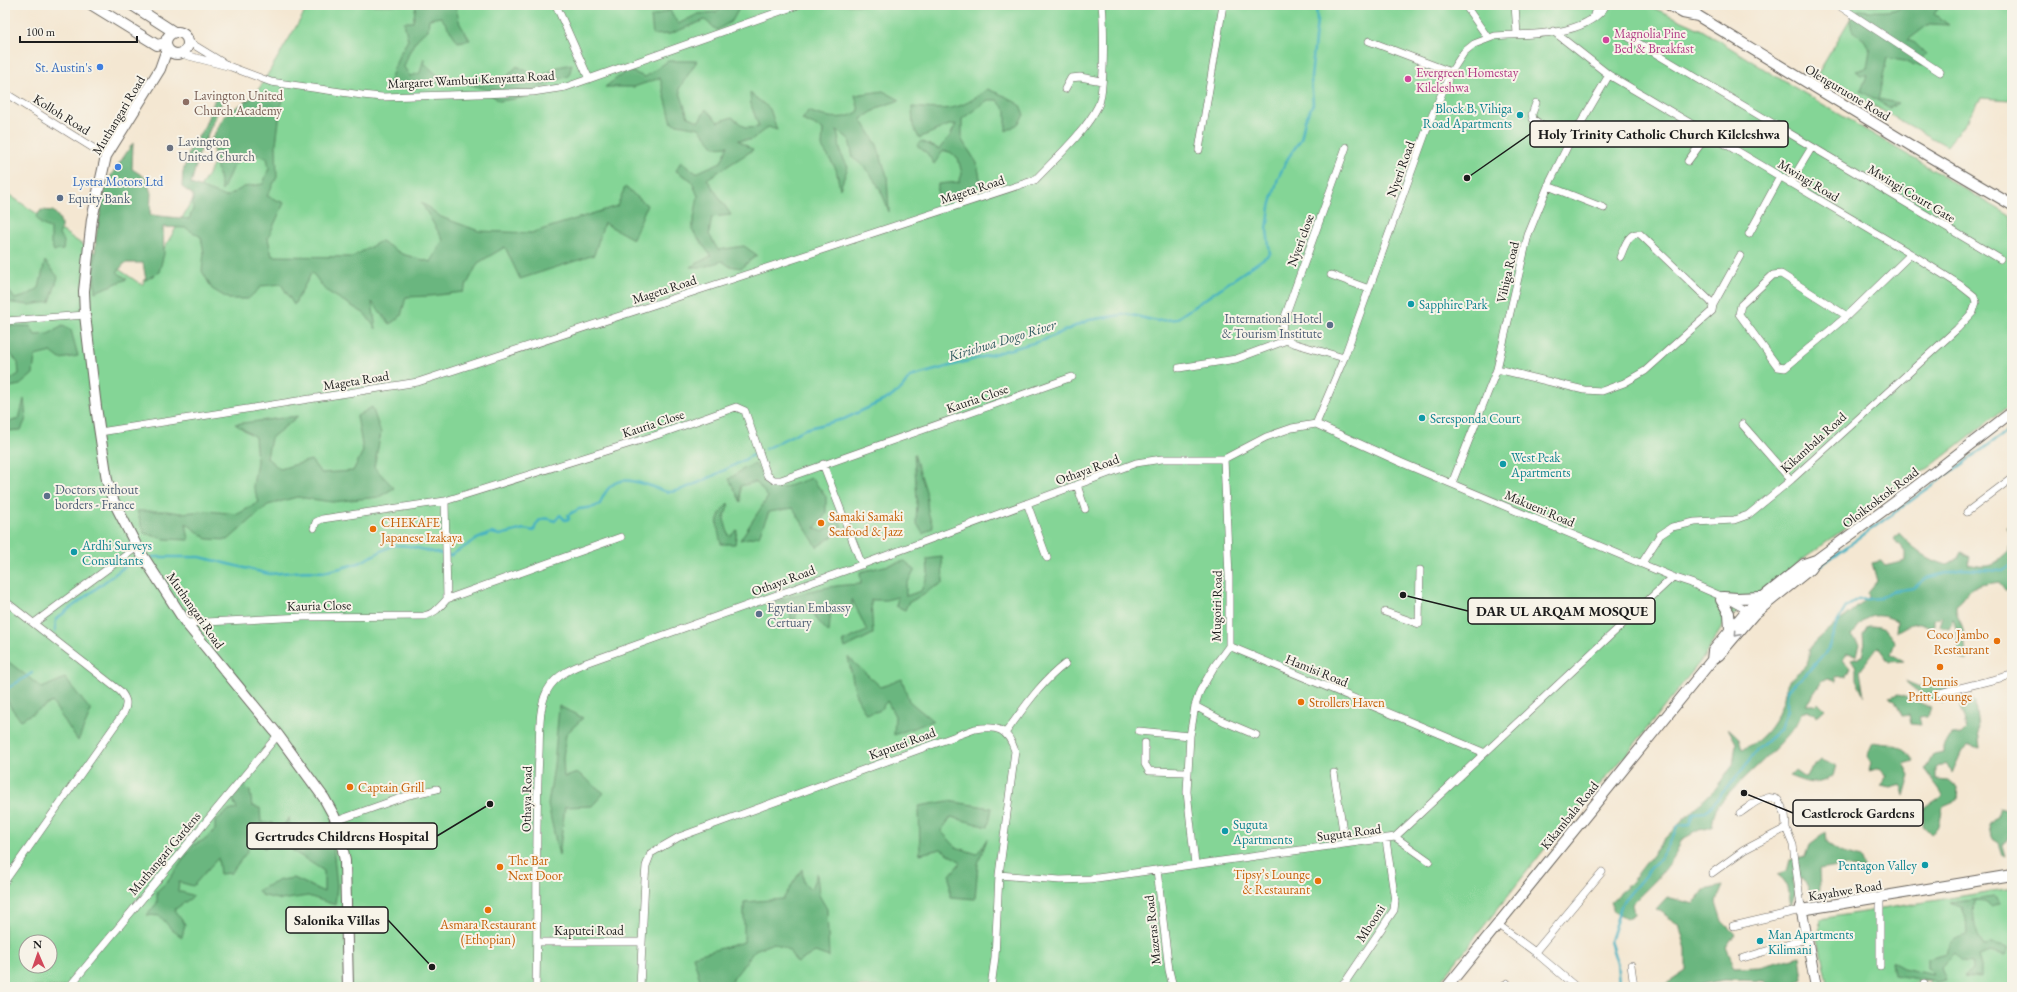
<svg xmlns="http://www.w3.org/2000/svg" width="2017" height="992" viewBox="0 0 2017 992" font-family="'EB Garamond',serif">
	<rect width="100%" height="100%" fill="#f7f3e8"/>
	<filter id="ink" filterUnits="userSpaceOnUse"><feTurbulence type="fractalNoise" baseFrequency=".025" numOctaves="2"/><feDisplacementMap in="SourceGraphic" scale="8" xChannelSelector="R" yChannelSelector="G"/><feConvolveMatrix kernelMatrix="1 2 1 2 8 2 1 2 1" color-interpolation-filters="sRGB"/></filter>
	<filter id="wash" filterUnits="userSpaceOnUse"><feTurbulence type="fractalNoise" baseFrequency=".012" numOctaves="4" result="noise"/><feDisplacementMap in="SourceGraphic" scale="16" xChannelSelector="R" yChannelSelector="G"/><feGaussianBlur stdDeviation="0.9" result="paint"/><feColorMatrix in="noise" values="0 0 0 0 0 0 0 0 0 0 0 0 0 0 0 0 0 1.4 0 .05"/><feComposite in="paint" operator="in"/></filter>
	<g filter="url(#wash)">
		<rect width="100%" height="100%" fill="#f4e7d2"/>
		<path fill="#84d596" stroke="#507859" fill-rule="evenodd" d="M309 5H1647L1702 30 1772 74 2012 217V403L1930 467 1871 505 1855 521 1770 584 1724 624 1703 658 1626 755 1558 832 1436 987H5V192L142 285ZM26 942H50V966H26Z
			M1839 5H2012V100L1981 98 1966 122 1947 146 1817 75 1853 14Z
			M2012 888V987H1931L1930 981 1894 987H1828L1818 939 1820 919Z"/>
		<path fill="#6bb67f" stroke="#44694e" d="M416 5H455L460 24 470 40 458 42 441 17 429 19 428 30C414 38 409 52 404 67L410 76 420 73 424 58 425 64 444 81 414 87 388 86 399 55 408 40 404 22H413Z
			M724 5H741L732 21 717 30 705 20 670 34 653 35 651 17 670 10 678 24 698 14 716 12Z
			M1905 5H1924L1938 9 1934 14 1949 25 1929 24 1908 40 1915 43 1926 54 1922 58V66L1916 64 1914 66 1904 61 1887 58 1878 99 1898 103 1890 108 1861 91 1867 75H1861L1856 71 1867 68 1870 50 1863 38 1852 30 1850 19 1854 14H1858V10C1874 11 1891 14 1905 5Z
			M668 61H697L679 89 688 117 699 121 706 109 718 122 732 117 746 128 759 127 751 105 750 93 770 109 777 130 768 127 751 140H738L753 150 707 179 731 215 712 217 709 234 718 250 744 246 757 255 741 268 729 266 722 261 703 267H690L711 256 692 230 698 196 691 180 676 171 681 161 696 173 721 162 728 146 715 147 699 128 672 123 660 78 634 87H605L628 70 645 77Z
			M572 64 569 76 553 81 521 98 499 101 483 88 468 84 472 80 506 77 517 66 538 77 558 67Z
			M987 89 1005 96 1020 105 1024 115 1018 124 1006 131V111L997 100H988L962 119V140L977 163 981 183 963 197 937 202 938 184 959 182 962 174 958 158 950 152 943 151 934 164 927 153 917 146 921 141 939 149 950 136 956 124 949 125 919 138 913 126 912 107C947 110 959 112 987 89Z
			M883 91 900 100 880 107 861 119 877 145 887 176 889 212C882 190 872 171 853 158L849 139 837 130 841 154 848 167 840 189 836 169 822 147 823 129 802 120 808 111C824 117 843 122 859 111L855 95Z
			M217 93 222 102 199 154 191 184 226 197 244 187 263 184 269 168 267 158 248 152 233 166 222 191 211 140 225 115 254 96 282 97 276 144 277 177 267 196 284 203 268 238 272 256 352 257 381 241 402 254 431 262 443 240 421 202 441 217 479 231 531 233 617 206 625 187 647 205 633 239 604 223 594 255 520 279 505 247 478 263 463 292 430 296 406 297 401 316 390 324 372 302 376 329 365 314 325 290 312 272 294 305 281 284 262 286 248 299H229L212 289 202 271 204 253 201 237 186 228 163 227 164 254 159 272 146 280 143 263H125L117 272 127 279 95 292 94 271 96 236 106 183 133 143 132 169 146 178 151 193 150 215 189 219 193 209V195L182 187 183 172 189 151 204 128Z
			M41 210 53 211C61 218 63 225 59 235L64 241 63 250 54 251 51 244V229L41 224 36 217Z
			M45 261 58 277 50 302 29 305 5 302V291L7 288 15 299 26 296 39 288Z
			M5 326H30L35 335 48 334 63 326 71 330 78 356 60 359 51 352 35 356 33 374 20 385 5 388 6 382 19 374 18 363 5 346Z
			M24 399 26 419 21 430 5 431V423L19 419Z
			M372 407 381 433 374 467 394 488 379 497 332 502 297 497 268 505 228 540 207 539 186 523 189 540 164 539 144 533 137 511H166L181 513 207 511 238 514 259 502 253 486 257 461 255 437 235 424 298 416 271 438 267 458 280 469 311 460 321 473 353 471 363 451 357 416Z
			M914 454 926 491 928 512 933 527 923 534 916 522 917 500Z
			M755 464 769 485 782 488 812 478 826 497V514L815 528 823 532 832 524 834 511 842 526 833 536 817 547 793 508 769 512 759 536 740 540 768 497 756 482 740 486 741 502 729 479 745 468Z
			M729 503 724 519 729 537 737 530 735 544H721C717 525 713 518 729 503Z
			M2012 525V590L2006 591 1999 582C1989 584 1977 584 1970 590 1964 596 1963 601 1956 605 1955 617 1960 618 1963 629 1965 639 1965 650 1967 661L1959 658 1957 632 1953 619 1949 628 1939 626 1942 616 1934 619V626L1929 628C1919 617 1907 626 1896 632L1897 621C1876 611 1864 615 1852 636L1859 644 1856 655 1847 653 1843 660 1850 668 1846 676 1835 677 1837 682 1829 679 1823 680 1806 705H1815L1818 702 1825 709 1816 717 1814 713 1808 711 1801 713C1798 734 1734 784 1718 806 1714 812 1713 820 1712 827L1699 830 1681 840C1675 865 1649 886 1632 904L1634 914 1626 919 1614 912 1610 902 1627 887 1626 885H1628L1632 881 1666 837 1716 788 1733 765 1736 743 1728 728 1739 738 1742 749C1761 743 1776 723 1782 704 1785 698 1784 690 1788 683 1797 668 1811 672 1809 649 1826 629 1850 615 1869 597L1868 592 1877 581 1872 563 1881 561 1885 566 1905 561V552L1894 539 1899 533C1914 549 1926 559 1947 565L1959 558 1962 552 1970 557 1968 564C1989 569 1994 566 2009 551L2010 536 2006 527Z
			M942 557 943 583C930 588 921 597 908 603L905 610 896 606 898 597 886 600H871L873 634 845 648 843 641 867 631 852 599V609L831 606 829 633 818 621 811 609 797 613 793 628 790 611 785 602 769 604C801 592 828 585 861 584L860 572 905 561 915 570 906 585V596L921 591 928 574 927 559Z
			M1868 626C1884 626 1888 630 1895 642L1891 654 1904 661 1889 662 1878 647 1860 671 1864 697 1856 679V667L1851 659 1862 656 1864 647 1863 634Z
			M848 657 881 687 902 679 909 701 933 721 894 735 895 716 887 701 879 711 866 714 856 696Z
			M5 659 42 688 65 678 91 711 78 741 52 702 21 720C0 697 5 689 5 659Z
			M1905 681 1920 687 1945 684 1950 696 1944 703C1928 700 1917 692 1905 681Z
			M1898 694C1911 696 1918 704 1931 707L1927 716 1919 717 1921 725 1911 724 1909 715 1902 716 1895 701 1890 697Z
			M1971 696 1975 703 1980 748 1969 745 1962 751 1952 773 1945 763 1936 768V779L1949 780 1958 788 1957 800 1943 806 1939 827 1931 834 1923 826 1924 809 1942 797 1940 790 1925 770 1933 755 1944 753V744L1952 735 1961 734 1966 729 1964 717 1960 708 1962 699Z
			M559 706 583 718 566 734 563 758 564 777 578 773 604 793 592 806 565 807 559 856 548 805 554 766Z
			M1873 742C1895 746 1899 741 1914 761L1904 764 1910 775 1904 796 1901 785 1890 788 1880 786 1887 776 1880 768 1869 771 1871 763 1867 756Z
			M1821 760 1836 765 1833 776C1815 787 1808 783 1789 776L1795 770 1806 778 1811 769Z
			M244 785 250 791 252 806 260 808 261 822 273 823 270 835 262 840 276 838 289 817 291 835 296 846 316 836 333 846 337 886 335 905 308 896 281 900 261 895 258 890 280 880 294 878 324 892V871L293 851 287 839 265 848 250 840 247 852 231 873 220 874 218 858 193 886 179 882 178 891 194 896 174 910 185 924 182 937 172 930 160 916 147 915 157 903V891L169 880 193 845 206 839 215 830V821L228 811 237 809 232 798Z
			M948 801 992 808 988 827 951 817 941 831 956 847 977 854 987 839 978 864 975 899 950 897V875L961 862 941 849 920 854 919 806Z
			M2000 807 2009 810C2009 828 2017 828 2003 845L2006 856 2003 855 1999 843 1991 838 1989 825 1997 816Z
			M1826 832 1827 843 1840 852 1860 858 1865 870 1845 866 1819 870 1820 890 1813 899 1803 878 1792 879 1795 894 1791 908 1788 887 1778 874 1787 871 1790 860 1806 856 1810 844Z
			M802 869 804 883 811 889 817 873 819 895 827 909 829 957 815 952 797 963 788 949 774 943 755 950 727 987H702L693 956 744 942V902L783 899Z
			M1723 886 1716 902 1722 921 1735 934 1726 947 1735 968 1759 967 1800 956 1803 979 1791 987H1770L1765 981 1724 980 1687 987H1662L1686 971V949L1679 924 1656 909 1667 897 1694 904 1704 890Z
			M1995 897 1999 904 1992 908 1985 902 1974 901C1972 916 1975 933 1983 945L1992 944 2009 948 2005 956 1990 952 1978 956 1981 966V978L1963 976 1972 970 1973 963 1962 962 1954 953 1941 967 1946 980 1937 982 1894 975 1892 962 1903 968 1934 975 1928 968V958L1947 953C1952 939 1953 939 1967 935L1966 919 1962 907 1950 903Z"/>
		<g fill="none" stroke-linecap="round" stroke-linejoin="round">
			<path stroke="#45b2c2" stroke-width="2.5" d="M765 449 805 429 844 419 891 397 902 388 910 377 1044 340 1089 320 1127 314 1157 321 1176 319 1270 254 1267 230 1270 207 1278 178 1288 158 1301 139 1305 120 1313 104 1311 78 1317 20 1316 5
				M152 557H200L269 574 306 571 324 572 341 568 359 563 393 545 408 546 450 556 477 539 491 533 500 535 524 529 534 531C537 518 544 516 555 521L560 515 565 520 569 519 568 515 579 509 594 507 600 504C611 473 628 479 654 487 658 489 664 492 669 492 685 492 737 464 753 455
				M1813 571 2012 428
				M55 632 56 619 136 558
				M5 690 32 673
				M1615 987 1619 983 1617 963 1610 941 1622 903 1666 850 1678 826 1689 825 1693 813 1706 812 1742 770 1758 749 1780 729 1787 710V690L1806 674 1828 649 1837 623 1846 607 1858 600 1880 598 1892 591 1914 588 1926 578 1963 569 2001 571 2012 565"/>
		</g>
	</g>
	<g filter="url(#ink)">
		<g fill="none" stroke-linecap="round" stroke-linejoin="round">
			<g stroke="#68635c" stroke-width="8">
				<path id="street" d="M556 5 589 79
					M1465 5 1488 38
					M1515 5 1517 34
					M1838 5 1940 72
					M1593 18 1597 5
					M1553 31 1609 75 1911 254 1960 285 1974 296 1976 302 1973 312 1957 329 1791 480 1748 515 1734 520 1695 522 1672 527 1660 535 1642 563
					M1628 37 2000 259
					M1369 41 1451 72
					M189 42 225 64
					M181 54 231 67 271 82 362 95 382 97 448 95 533 92 566 87 798 5
					M1065 89 1071 78 1080 77 1102 81
					M5 93 106 156
					M1536 103 1532 114 1533 119 1568 145
					M1199 150 1223 5
					M1688 161 1708 134
					M1790 183 1812 147
					M1548 186 1604 208
					M1749 234 1780 177
					M1331 275 1369 289
					M1713 305 1740 256
					M1847 316 1781 274 1773 275 1741 305 1739 314 1778 367 1785 368 1847 316 1911 254
					M5 321 85 315
					M1287 340 1282 332 1283 322 1346 147
					M1179 368 1236 359 1287 340 1293 343 1344 358
					M1497 369 1584 390 1602 391 1624 383 1645 371 1712 311 1713 305 1710 301 1640 234C1628 231 1624 249 1620 257
					M1316 424 1344 358 1429 123 1451 72 1464 52 1474 44 1495 36C1530 33 1585 38 1606 5
					M1316 424 1400 462 1673 577 1691 583 1723 597 1750 612
					M1742 424 1791 480
					M100 432 418 382 1035 180C1056 158 1085 132 1098 106 1105 92 1104 23 1102 5
					M823 464 862 565
					M1452 483 1497 369 1528 235 1548 186 1568 145 1609 75
					M1077 485 1085 509
					M1027 503 1047 558
					M1967 512 2012 478
					M314 528 316 522 322 519 445 501
					M447 599 621 537
					M5 601 120 691C127 699 128 704 123 714L5 881
					M1385 612 1419 624 1420 570
					M34 623 137 547
					M186 623 303 617 424 616C435 613 439 608 447 599L445 501 657 435 736 407 745 411 767 475 774 480H781L1072 377
					M1229 646 1485 753
					M1940 693 2012 675
					M1195 706 1223 721 1256 735
					M1139 731 1190 736
					M1006 732C1024 708 1040 683 1065 664
					M1145 743V764L1149 771 1188 772
					M1334 773 1345 844
					M1740 813C1751 806 1764 792 1778 800L1785 813 1786 828 1793 845 1801 907
					M336 821 409 795 437 789
					M1395 837 1429 861
					M1195 864 1187 792 1190 736 1195 706 1200 691 1215 665 1229 646V577L1224 459
					M1157 870 1169 970 1173 987
					M1712 873 1744 850 1786 828
					M999 875 1060 880 1090 879 1395 837 1673 577
					M1497 924 1535 952 1576 987
					M1733 926 1801 910
					M537 942H641
					M1535 952 1602 872
					M1743 958 1806 939
					M1631 965 1634 987
					M1880 966V898
					M1924 984V987
					M69 987 278 735
					M536 987C538 909 535 831 539 754 540 734 538 709 547 691 556 674 574 667 591 661L850 569 1136 463 1162 459H1224L1266 437 1292 428 1316 424
					M640 987 645 879 646 866 651 853 679 837 975 729C997 725 1008 729 1015 751L999 875 995 957 991 987
					M1339 987 1346 981 1394 910 1395 901 1386 840
					M1504 987 1507 983"/>
			</g>
			<g stroke="#68635c" stroke-width="12">
				<path id="secondary" d="M92 5 157 45 166 43
					M132 5 174 32
					M1669 5 1683 13 1698 16 1910 145 2012 205
					M1688 5 1698 16
					M166 43a11 11 0 1 1 22 0a11 11 0 1 1-22 0Z
					M167 49 160 69 106 156 92 219 84 291 85 315 96 407 107 480 113 500 137 547 186 623 278 735 324 798 334 816 339 829 345 861 348 987
					M1723 597 1737 598 1761 597
					M1721 600 1729 613 1730 629
					M1712 660 1713 651 1747 610 1804 564 1816 560 1910 491 2012 412
					M1801 907 1816 987
					M1801 910 2012 875
					M1447 987 1712 660 1719 655 1754 614 1810 569 1816 560"/>
			</g>
			<use href="#street" stroke="#fff" stroke-width="7"/>
			<use href="#secondary" stroke="#fff" stroke-width="10"/>
		</g>
		<defs><path id="oneway-chevron" d="M-2-3.5L2.5 0L-2 3.5" fill="none" stroke-width="1.6" stroke-linecap="round" stroke-linejoin="round"/></defs>
		<use stroke="#999" href="#oneway-chevron" transform="translate(1737 634) rotate(131)"/>
	</g>
	<g fill="#d1479c" stroke="#f7f3e8" stroke-width="1.5">
		<circle cx="1606" cy="40" r="4"/>
		<circle cx="1408" cy="79" r="4"/>
	</g>
	<g fill="#3f7fe0" stroke="#f7f3e8" stroke-width="1.5">
		<circle cx="100" cy="67" r="4"/>
		<circle cx="118" cy="167" r="4"/>
	</g>
	<circle fill="#8d6e63" stroke="#f7f3e8" stroke-width="1.5" cx="186" cy="102" r="4"/>
	<g fill="#0f9aa8" stroke="#f7f3e8" stroke-width="1.5">
		<circle cx="1520" cy="115" r="4"/>
		<circle cx="1411" cy="304" r="4"/>
		<circle cx="1422" cy="418" r="4"/>
		<circle cx="1503" cy="464" r="4"/>
		<circle cx="74" cy="552" r="4"/>
		<circle cx="1225" cy="831" r="4"/>
		<circle cx="1925" cy="865" r="4"/>
		<circle cx="1760" cy="941" r="4"/>
	</g>
	<circle fill="#6b7280" stroke="#f7f3e8" stroke-width="1.5" cx="170" cy="148" r="4"/>
	<g fill="#5c6f8a" stroke="#f7f3e8" stroke-width="1.5">
		<circle cx="60" cy="198" r="4"/>
		<circle cx="1330" cy="325" r="4"/>
		<circle cx="47" cy="496" r="4"/>
		<circle cx="759" cy="614" r="4"/>
	</g>
	<g fill="#e8710a" stroke="#f7f3e8" stroke-width="1.5">
		<circle cx="821" cy="523" r="4"/>
		<circle cx="373" cy="529" r="4"/>
		<circle cx="1997" cy="641" r="4"/>
		<circle cx="1940" cy="667" r="4"/>
		<circle cx="1301" cy="702" r="4"/>
		<circle cx="350" cy="787" r="4"/>
		<circle cx="500" cy="867" r="4"/>
		<circle cx="1318" cy="881" r="4"/>
		<circle cx="488" cy="910" r="4"/>
	</g>
	<g text-anchor="middle" stroke-width="4" stroke-linejoin="round" paint-order="stroke">
		<g font-size="13" fill="#b23c85" stroke="#f7f3e8" text-anchor="start">
			<text x="1614" y="38">Magnolia Pine<tspan x="1614" dy="15">Bed &amp; Breakfast</tspan></text>
			<text x="1416" y="77">Evergreen Homestay<tspan x="1416" dy="15">Kileleshwa</tspan></text>
		</g>
		<g font-size="13" fill="#366cbe" stroke="#f7f3e8" text-anchor="end">
			<text x="92" y="72">St. Austin's</text>
			<text x="118" y="186" text-anchor="middle">Lystra Motors Ltd</text>
		</g>
		<g font-size="13" fill="#1c1c1c" stroke="#f7f3e8">
			<text transform="translate(471 79) rotate(-3)" y="5">Margaret Wambui Kenyatta Road</text>
			<text transform="translate(1848 92) rotate(31)" y="5">Olenguruone Road</text>
			<text transform="translate(62 114) rotate(32)" y="5">Kolloh Road</text>
			<text transform="translate(118 115) rotate(-59)" y="5">Muthangari Road</text>
			<text transform="translate(1400 169) rotate(-70)" y="5">Nyeri Road</text>
			<text transform="translate(1809 180) rotate(31)" y="5">Mwingi Road</text>
			<text transform="translate(972 189) rotate(-18)" y="5">Mageta Road</text>
			<text transform="translate(1912 193) rotate(31)" y="5">Mwingi Court Gate</text>
			<text transform="translate(1300 240) rotate(-70)" y="5">Nyeri close</text>
			<text transform="translate(1507 272) rotate(-77)" y="5">Vihiga Road</text>
			<text transform="translate(664 289) rotate(-18)" y="5">Mageta Road</text>
			<text transform="translate(356 380) rotate(-9)" y="5">Mageta Road</text>
			<text transform="translate(977 398) rotate(-19)" y="5">Kauria Close</text>
			<text transform="translate(653 423) rotate(-18)" y="5">Kauria Close</text>
			<text transform="translate(1813 442) rotate(-42)" y="5">Kikambala Road</text>
			<text transform="translate(1087 469) rotate(-20)" y="5">Othaya Road</text>
			<text transform="translate(1880 497) rotate(-37)" y="5">Oloiktoktok Road</text>
			<text transform="translate(1540 508) rotate(23)" y="5">Makueni Road</text>
			<text transform="translate(783 580) rotate(-20)" y="5">Othaya Road</text>
			<text transform="translate(319 605) rotate(-1)" y="5">Kauria Close</text>
			<text transform="translate(1216 606) rotate(-89)" y="5">Mugoiri Road</text>
			<text transform="translate(196 610) rotate(55)" y="5">Muthangari Road</text>
			<text transform="translate(1317 670) rotate(22)" y="5">Hamisi Road</text>
			<text transform="translate(902 743) rotate(-20)" y="5">Kaputei Road</text>
			<text transform="translate(526 799) rotate(-89)" y="5">Othaya Road</text>
			<text transform="translate(1569 815) rotate(-51)" y="5">Kikambala Road</text>
			<text transform="translate(1349 832) rotate(-7)" y="5">Suguta Road</text>
			<text transform="translate(164 853) rotate(-50)" y="5">Muthangari Gardens</text>
			<text transform="translate(1845 890) rotate(-9)" y="5">Kayahwe Road</text>
			<text transform="translate(1370 923) rotate(-57)" y="5">Mbooni</text>
			<text x="589" y="935">Kaputei Road</text>
			<text transform="translate(1152 930) rotate(-96)" y="5">Mazeras Road</text>
		</g>
		<g font-size="13" fill="#785e54" stroke="#f7f3e8" text-anchor="start">
			<text x="194" y="100">Lavington United<tspan x="194" dy="15">Church Academy</tspan></text>
		</g>
		<g font-size="13" fill="#0d838f" stroke="#f7f3e8" text-anchor="start">
			<text x="1512" y="113" text-anchor="end">Block B, Vihiga<tspan x="1512" dy="15">Road Apartments</tspan></text>
			<text x="1419" y="309">Sapphire Park</text>
			<text x="1430" y="423">Seresponda Court</text>
			<text x="1511" y="462">West Peak<tspan x="1511" dy="15">Apartments</tspan></text>
			<text x="82" y="550">Ardhi Surveys<tspan x="82" dy="15">Consultants</tspan></text>
			<text x="1233" y="829">Suguta<tspan x="1233" dy="15">Apartments</tspan></text>
			<text x="1917" y="870" text-anchor="end">Pentagon Valley</text>
			<text x="1768" y="939">Man Apartments<tspan x="1768" dy="15">Kilimani</tspan></text>
		</g>
		<g font-size="13" fill="#5b616d" stroke="#f7f3e8" text-anchor="start">
			<text x="178" y="146">Lavington<tspan x="178" dy="15">United Church</tspan></text>
		</g>
		<g font-size="13" fill="#4e5e75" stroke="#f7f3e8" text-anchor="start">
			<text x="68" y="203">Equity Bank</text>
			<text x="1322" y="323" text-anchor="end">International Hotel<tspan x="1322" dy="15">&amp; Tourism Institute</tspan></text>
			<text x="55" y="494">Doctors without<tspan x="55" dy="15">borders - France</tspan></text>
			<text x="767" y="612">Egytian Embassy<tspan x="767" dy="15">Certuary</tspan></text>
		</g>
		<g font-size="13" fill="#c56008" stroke="#f7f3e8" text-anchor="start">
			<text x="829" y="521">Samaki Samaki<tspan x="829" dy="15">Seafood &amp; Jazz</tspan></text>
			<text x="381" y="527">CHEKAFE<tspan x="381" dy="15">Japanese Izakaya</tspan></text>
			<text x="1989" y="639" text-anchor="end">Coco Jambo<tspan x="1989" dy="15">Restaurant</tspan></text>
			<text x="1940" y="686" text-anchor="middle">Dennis<tspan x="1940" dy="15">Pritt Lounge</tspan></text>
			<text x="1309" y="707">Strollers Haven</text>
			<text x="358" y="792">Captain Grill</text>
			<text x="508" y="865">The Bar<tspan x="508" dy="15">Next Door</tspan></text>
			<text x="1310" y="879" text-anchor="end">Tipsy’s Lounge<tspan x="1310" dy="15">&amp; Restaurant</tspan></text>
			<text x="488" y="929" text-anchor="middle">Asmara Restaurant<tspan x="488" dy="15">(Ethopian)</tspan></text>
		</g>
		<g font-size="14" font-style="italic" fill="#2c585e" stroke="#f7f3e8">
			<text transform="translate(1002 340) rotate(-17)" y="5">Kirichwa Dogo River</text>
		</g>
	</g>
	<path fill="none" stroke="#1c1c1c" stroke-width="1.5" d="M1467 178L1530 134M1403 595L1468 611M1744 793L1793 813M490 804L437 836M432 967L388 920"/>
	<g fill="#1c1c1c" stroke="#f7f3e8" stroke-width="1.5">
		<circle cx="1467" cy="178" r="4"/>
		<circle cx="1403" cy="595" r="4"/>
		<circle cx="1744" cy="793" r="4"/>
		<circle cx="490" cy="804" r="4"/>
		<circle cx="432" cy="967" r="4"/>
	</g>
	<g fill="#f7f3e8" stroke="#1c1c1c" stroke-width="1.5">
		<rect x="1530" y="121" width="258" height="26" rx="4"/>
		<rect x="1468" y="598" width="187" height="26" rx="4"/>
		<rect x="1793" y="800" width="130" height="26" rx="4"/>
		<rect x="247" y="823" width="190" height="26" rx="4"/>
		<rect x="286" y="907" width="102" height="26" rx="4"/>
	</g>
	<g font-size="14" text-anchor="middle" font-weight="bold" fill="#1c1c1c">
		<text x="1659" y="139">Holy Trinity Catholic Church Kileleshwa</text>
		<text x="1562" y="616">DAR UL ARQAM MOSQUE</text>
		<text x="1858" y="818">Castlerock Gardens</text>
		<text x="342" y="841">Gertrudes Childrens Hospital</text>
		<text x="337" y="925">Salonika Villas</text>
	</g>
	<rect width="2017" height="992" fill="none" stroke="#f7f3e8" stroke-width="20"/>
	<g transform="translate(38 954) rotate(358)"><circle r="19" fill="#f7f3e8" stroke="#9f9d96"/>
	<path d="M0-3L7 15L0 10L-7 15Z" fill="#d1495b"/>
	<text y="-6" font-size="11" font-weight="bold" text-anchor="middle" fill="#1c1c1c">N</text>
	</g>
	<path d="M20 36v6h117v-6" fill="none" stroke="#1c1c1c" stroke-width="2"/>
	<text x="26" y="36" font-size="12" fill="#1c1c1c" stroke="#f7f3e8" stroke-width="3" paint-order="stroke">100 m</text>
</svg>
